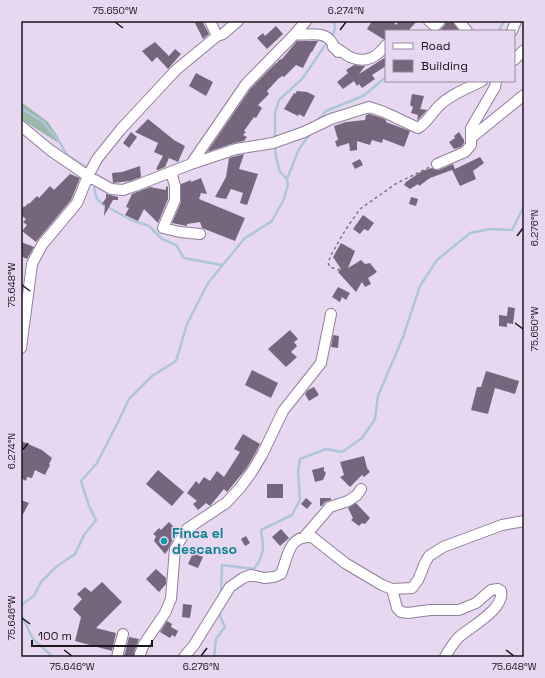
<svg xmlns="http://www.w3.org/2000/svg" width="545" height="678" viewBox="0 0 545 678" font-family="'Space Grotesk',sans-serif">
	<rect width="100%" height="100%" fill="#e8d7f1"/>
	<path fill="#9ab9a9" d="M21 102 48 122 60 140 57 142 21 119Z"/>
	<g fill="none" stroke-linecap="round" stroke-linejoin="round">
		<path stroke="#aec5db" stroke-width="2.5" d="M499 31 504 21
			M331 37C335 32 336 28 334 21
			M21 108 43 122 59 141 67 155 87 168
			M317 121 326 111 363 96 386 77
			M275 139V113L279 100 302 79 328 41
			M287 179 299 149 312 131
			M94 188 97 199 104 205 131 220 149 226 162 239 176 245 184 258 222 265
			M221 594 222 565 254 569C265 554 264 547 261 530L292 515 300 500 298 472 300 459 326 449 342 452 362 438 375 419 378 396 403 337 420 286 437 260 470 233 490 229 512 230 524 206
			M21 605 34 596 41 582 56 567 75 554 84 535 96 520 89 506 81 481 97 463 118 422 129 399 152 376 176 361 187 324 208 283 244 239 272 221 284 199 288 184 287 179 280 172 276 157 275 144
			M21 614 33 639 53 657
			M214 657 216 639 225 627 220 616V609"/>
	</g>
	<path fill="#75667d" d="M194 21H202L209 34 203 39Z
		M372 21H392L396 25 399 21H417L408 31H386V39H383L367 29Z
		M446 21H453L459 31H439L445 25Z
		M276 26 283 34 267 49 257 38 263 33 265 36Z
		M297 41H318L312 52H311L303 68 296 65 284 77 282 76 278 79 267 91 269 94 258 105 262 108 256 118 254 117 244 131 246 132 243 135 247 137 244 141 234 143 207 152 251 88 276 63H277L279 60 282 59Z
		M155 42 169 56 175 49 181 54 168 69 157 57 152 62 142 51Z
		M386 57V66L372 75 375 79 362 88 359 84 357 86 354 81 343 89 337 82 348 73 346 70 354 65 365 66 359 74Z
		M196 73 213 82 206 96 189 86Z
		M297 91 307 92 315 96 304 117 299 114 298 116 284 109 294 93 295 94Z
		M412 94 424 96 420 110 421 109 427 110 417 121 418 115 411 113 413 107 410 105Z
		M369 114 382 118 386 120V122L410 131 404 147 383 139 382 143 372 140 370 145 357 141V150L350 151 349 143 337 147 335 141 338 140 334 126 346 122 365 120 366 115Z
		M148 119 174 140 185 146 178 162 169 158 165 167 158 170 156 169 163 156 154 152 158 143 135 132Z
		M131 132 137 137 129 148 123 143Z
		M459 132 464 140V143L461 147 454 149 449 142 455 138 454 136Z
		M244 154 239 169 258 174 247 205 240 203 243 193 231 189 226 199 215 197 226 177 229 158Z
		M480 157 484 163 473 171 476 179 460 186 452 170 430 178 419 186 418 184 410 189 404 185 406 182 422 171 432 168 436 170H439L453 164 455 169Z
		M360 159 363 165 355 169 352 163Z
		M140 166 141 177 130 181 113 183 112 173 122 172Z
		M70 174 80 178 71 200 36 242 22 231 27 225 23 222 26 219 21 215V210L24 206 25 207 28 203 29 204 37 196 39 198 50 186 54 190Z
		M201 178 207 194 201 193 199 199 245 218 235 241 202 228 200 222 187 224V226L172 223 181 202V184L191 180V182Z
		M166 186 168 187V199L158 223 144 209 138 221 125 215 129 208 126 207 132 194 150 187 166 190Z
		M106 194 118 197V200H113L104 216 105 205 102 204 106 198Z
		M411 197 418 199 416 206 409 204Z
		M363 215 374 223 368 231 364 229 360 234 353 229Z
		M21 242 34 247 27 259 21 256Z
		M341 243 355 251 348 268 361 260 365 264 370 263 377 272 368 278 371 284 365 287 362 282 356 292 338 272 341 269 333 257Z
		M338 287 350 293 346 300 342 297 340 302 332 297Z
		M508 307 515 308 513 324 507 323V327L499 326V315L507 316Z
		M290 330 298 339 294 342 297 346 291 352 297 357 286 367 268 349Z
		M333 335 339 336 338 348 331 347Z
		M252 370 278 383 271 398 245 385Z
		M486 371 519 381 515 394 495 388 488 414 471 410 477 387H481Z
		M314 387 319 395 309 401 305 394 308 390Z
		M243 434 260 444 256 452 246 469 227 492 224 489 210 506 206 503 198 510 193 504 197 501 187 493 196 481 199 484 204 477 210 481 217 471 224 477 240 452 234 449Z
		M21 441 42 450 52 458 49 464 50 465 45 475 35 470 32 478 27 477 26 481 21 478V456L24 450 21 449Z
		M364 456 367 468 370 472 364 477 362 475 350 487 340 477 344 475 340 462Z
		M324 467V471L326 473 323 480 315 482 312 470Z
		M158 470 184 492 172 506 146 484Z
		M267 484H283V498H267Z
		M306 498 312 503 307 509 301 504Z
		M320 498H331V500L325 502 322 506H320Z
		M21 500 29 503 21 518Z
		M356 503 370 518 365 524 362 523 359 526 351 520 353 518 348 508Z
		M169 522 178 531 172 540V541L168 550 165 554 154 541 156 536 153 534 159 528 161 530Z
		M281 529 289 538 280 546 272 537Z
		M246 536 250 543 245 546 241 539Z
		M193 553 203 557 198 568 188 564Z
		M156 569 166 578V584L159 592 146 579Z
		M102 582 122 602 96 628 116 633 112 651 75 641 81 617 73 609 82 599 77 594 85 587 91 592Z
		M183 604 192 605 190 618 182 617Z
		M167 621 172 624 171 627 178 631 175 637 172 635 170 638 160 632Z
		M129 637 139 639 134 652V657H124Z"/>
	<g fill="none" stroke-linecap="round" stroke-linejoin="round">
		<g stroke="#8f7f98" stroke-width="12">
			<path id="minor" d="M210 21 217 36
				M429 21 435 26 440 21
				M459 21 467 31
				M512 31 516 21
				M295 34C306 36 321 31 329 39 333 42 333 47 338 52
				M333 47C340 49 344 54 350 57 366 64 377 57 386 45
				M514 60 524 50
				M21 126 50 150 88 176 111 189 123 190 135 186 191 164 236 149 273 143 304 132 331 119 369 107 384 112 418 128C428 122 432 112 440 105 451 94 468 88 482 81
				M471 138 524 95
				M191 164 246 84 295 34 306 21
				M437 164 465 152 471 145V128L495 87 496 81
				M171 172 175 186V200L163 228 180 232 200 234
				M21 348 32 264 42 245 77 203 88 176 97 159 121 129 176 70 217 36 223 34 238 21
				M305 536 330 507 348 501 357 495 361 489
				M392 589 397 608 401 612 408 613 430 610H459L476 603 491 590 498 589 501 591C505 609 470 627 459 637 453 643 449 650 445 657
				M117 657 123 634
				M140 657V654L144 644 165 613 171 599 175 549 187 529 226 503 240 488 251 473 262 455 283 411 321 363 331 314
				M184 657 194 645 230 587 243 578 251 575 264 578 274 577 281 574C288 557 288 535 312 537L345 563 382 585 392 589 412 588 418 580 425 563 429 556 443 547 502 525 524 521"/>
		</g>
		<path stroke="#7e7283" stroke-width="1.5" stroke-dasharray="3 3" stroke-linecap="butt" d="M392 21 403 31
			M345 266 338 270 330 267 328 263 331 255 346 229 360 209 397 183 430 167"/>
		<use href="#minor" stroke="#fff" stroke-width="10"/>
	</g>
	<path fill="none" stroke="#1b151e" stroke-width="1.5" d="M115 22 123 28M340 30 346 22M517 236 523 228M22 285 30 291M515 323 523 329M22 451 28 443M22 618 30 624M64 650 72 656M506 650 514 656M201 656 207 648"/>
	<circle fill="#0f9aa8" stroke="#e8d7f1" stroke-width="1.5" cx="164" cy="541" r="4"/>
	<g text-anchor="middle" stroke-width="3" stroke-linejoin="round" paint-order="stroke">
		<g font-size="14" font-weight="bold" fill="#0d838f" stroke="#e8d7f1" text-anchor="start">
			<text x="172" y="538">Finca el<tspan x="172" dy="16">descanso</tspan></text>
		</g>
	</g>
	<rect width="545" height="678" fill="none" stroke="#e8d7f1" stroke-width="44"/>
	<rect x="385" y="30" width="130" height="52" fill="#e8d7f1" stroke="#96899d"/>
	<rect x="393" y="43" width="20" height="6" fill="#ffffff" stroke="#96899d"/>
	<text x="421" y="50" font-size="12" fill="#1b151e">Road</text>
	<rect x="393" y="60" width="20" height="12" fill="#75667d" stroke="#96899d"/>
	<text x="421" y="70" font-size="12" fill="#1b151e">Building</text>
	<path d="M32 640v6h120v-6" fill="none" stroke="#1b151e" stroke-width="2"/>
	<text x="38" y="640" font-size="12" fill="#1b151e" stroke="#e8d7f1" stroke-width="3" paint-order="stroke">100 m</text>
	<rect x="22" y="22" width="501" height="634" fill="none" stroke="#1b151e" stroke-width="1.5"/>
	<g font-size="10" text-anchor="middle" fill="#1b151e">
		<text x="115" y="14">75.650°W</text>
		<text x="346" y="14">6.274°N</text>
		<text transform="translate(534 228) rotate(-90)" y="4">6.276°N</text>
		<text transform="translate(11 285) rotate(-90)" y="4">75.648°W</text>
		<text transform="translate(534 329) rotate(-90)" y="4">75.650°W</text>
		<text transform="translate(11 451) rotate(-90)" y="4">6.274°N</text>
		<text transform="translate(11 618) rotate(-90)" y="4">75.646°W</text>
		<text x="72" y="670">75.646°W</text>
		<text x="201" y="670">6.276°N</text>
		<text x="514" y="670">75.648°W</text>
	</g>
</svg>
